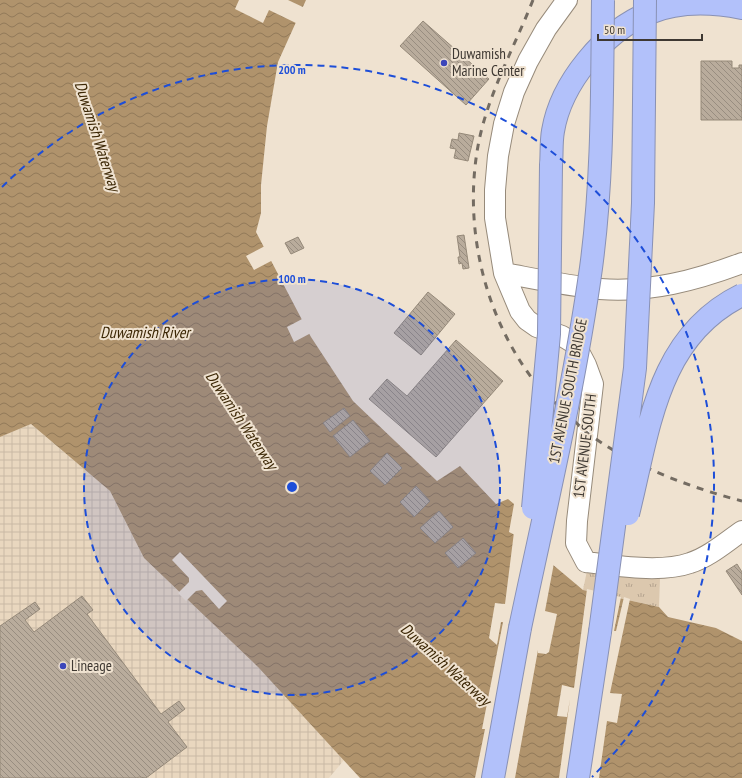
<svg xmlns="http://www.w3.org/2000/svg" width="742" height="778" viewBox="0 0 742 778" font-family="'PT Sans Narrow',sans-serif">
	<defs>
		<pattern id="industrial-grid" width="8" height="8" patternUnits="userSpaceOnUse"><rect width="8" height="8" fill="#e9d7bf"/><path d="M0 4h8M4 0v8" fill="none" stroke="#c9b9a5"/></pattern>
		<pattern id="park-tufts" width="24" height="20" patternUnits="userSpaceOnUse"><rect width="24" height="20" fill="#dcc8ae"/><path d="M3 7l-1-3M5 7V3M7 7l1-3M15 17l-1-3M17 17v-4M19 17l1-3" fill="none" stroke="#b4a38e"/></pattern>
		<pattern id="water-waves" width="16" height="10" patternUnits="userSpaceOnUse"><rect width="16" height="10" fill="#b0936c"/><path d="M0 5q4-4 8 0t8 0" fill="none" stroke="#917959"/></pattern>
		<pattern id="building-back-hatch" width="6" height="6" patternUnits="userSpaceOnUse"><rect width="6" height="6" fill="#b9ac9c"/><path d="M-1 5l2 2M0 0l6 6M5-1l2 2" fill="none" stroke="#988d80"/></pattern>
	</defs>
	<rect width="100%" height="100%" fill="#efe2d0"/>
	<path fill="url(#industrial-grid)" d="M31 424 110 491 144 558 258 667 344 760 329 778H0V437Z"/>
	<path fill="url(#park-tufts)" d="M588 566 660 578 659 607 583 590Z"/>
	<path fill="url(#water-waves)" d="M0 0H306L278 62 267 126 261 185V213L256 232 311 337 353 401 437 481 460 466 496 504 508 499 514 504 509 532 521 538 583 590 659 607 668 617 716 628 742 641V778H360L258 667 144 558 110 491 31 424 0 437Z"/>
	<path fill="#efe2d0" d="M239 0H288L305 8 298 24 269 10 263 23 235 9Z
		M265 246 273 260 254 270 246 256Z
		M304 318 311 333 294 342 287 327Z
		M514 532 522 536 554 563 545 611 557 614 549 652 546 654 538 653V650L515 778H475L485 729H482L503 622H501L497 645 489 638 495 603 505 604Z
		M180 552 227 601 219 609 202 590 196 591 186 601 178 593 189 582V578L172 560Z
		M587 589 621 597 614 631H616L624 597 630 599 610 693 622 694 617 723 607 721 599 778H559L570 699 567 717 557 716 562 685 574 688Z"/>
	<path fill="url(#building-back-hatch)" stroke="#958979" d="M423 21 489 79 466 105 400 46Z
		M701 61H732V68H739V65H742V120H701Z
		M459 133 474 136 468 161 454 158 456 149 450 148 452 139 458 140Z
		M464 235 469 268 463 269 462 263 459 264 458 257H460L457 236Z
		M298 237 304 248 291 254 285 243Z
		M428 292 455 314 421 355 394 333Z
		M456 340 503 381 436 457 369 399 387 379 407 396Z
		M344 408 350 416 330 432 323 423Z
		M353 420 370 441 350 457 333 436Z
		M387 453 402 468 385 485 370 471Z
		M416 486 430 501 414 517 400 502Z
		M439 511 453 527 435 543 420 528Z
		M463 538 476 553 458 568 445 553Z
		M737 564 742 572V595L726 571Z
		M82 596 93 610 87 614 161 714 179 701 185 709 168 722 187 747 146 778 139 777 137 778H0V626L35 602 40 609 25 620 34 632Z"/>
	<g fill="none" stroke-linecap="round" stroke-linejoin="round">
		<g stroke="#968a7a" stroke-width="22">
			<path id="minor" d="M567 0 546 29 528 61 514 92 504 124 498 156 495 190V218L504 273 520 311 527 320 537 327 562 336 575 344 586 365 593 384 577 521 576 543 586 562C615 566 662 573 690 563 709 557 726 542 742 531
				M504 273C536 279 568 286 600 289 649 293 697 280 742 263"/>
		</g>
		<g stroke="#8991b4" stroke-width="24">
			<path id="highway" d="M551 165C552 154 551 142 553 131 561 83 604 31 649 13 678 1 712 2 742 8
				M493 778 520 628
				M578 778 600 632"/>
		</g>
		<use href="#minor" stroke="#fff" stroke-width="20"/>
		<use href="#highway" stroke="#b2c1fa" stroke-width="22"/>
		<path stroke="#746c62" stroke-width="3" stroke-dasharray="7 7" stroke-linecap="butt" d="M533 0C514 48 487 96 478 146 463 229 485 320 538 386 546 396 557 404 567 413 575 421 583 431 593 437 635 467 692 488 742 501"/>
		<g stroke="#8991b4" stroke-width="24" stroke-linecap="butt">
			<path id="highway-bridge" d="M533 508 549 334 551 165
				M628 514C649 431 656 337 742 295
				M520 628C545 509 574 389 591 268 603 179 602 89 603 0
				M600 632 635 368 643 203 645 0"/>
		</g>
		<use href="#highway-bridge" stroke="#b2c1fa" stroke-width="22"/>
	</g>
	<circle cx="292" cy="487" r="208" fill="#1d4ed8" fill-opacity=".12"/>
	<g fill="none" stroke="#1d4ed8" stroke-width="2" stroke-dasharray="7 5">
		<circle cx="292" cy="487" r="208"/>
		<path d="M2 187A417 417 0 0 1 592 777"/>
	</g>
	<g fill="#3c46ba" stroke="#efe2d0" stroke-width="1.5">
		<circle cx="444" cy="63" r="4"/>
		<circle cx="63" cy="666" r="4"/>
	</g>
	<g text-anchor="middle" stroke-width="4" stroke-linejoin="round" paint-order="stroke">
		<g font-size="15" fill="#3e3832" stroke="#efe2d0" text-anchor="start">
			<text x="452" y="59">Duwamish<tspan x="452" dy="17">Marine Center</tspan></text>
			<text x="71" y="671">Lineage</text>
		</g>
		<g font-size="15" fill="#3e3832" stroke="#efe2d0">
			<text transform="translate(568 391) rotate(-79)" y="5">1ST AVENUE SOUTH BRIDGE</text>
			<text transform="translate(585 446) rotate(-83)" y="5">1ST AVENUE SOUTH</text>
		</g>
		<g font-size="16" font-style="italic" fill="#3c2705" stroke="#efe2d0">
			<text transform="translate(98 136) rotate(72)" y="6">Duwamish Waterway</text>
			<text x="145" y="338">Duwamish River</text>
			<text transform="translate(242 420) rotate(56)" y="6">Duwamish Waterway</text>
			<text transform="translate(446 664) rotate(42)" y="6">Duwamish Waterway</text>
		</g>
	</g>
	<circle cx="292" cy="487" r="6" fill="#1d4ed8" stroke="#efe2d0" stroke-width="2"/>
	<g font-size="12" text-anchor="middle" font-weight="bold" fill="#1d4ed8" stroke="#efe2d0" stroke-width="4" stroke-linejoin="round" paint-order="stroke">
		<text x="292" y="74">200 m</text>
		<text x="292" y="283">100 m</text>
	</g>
	<path d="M598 34v6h104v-6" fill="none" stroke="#3e3832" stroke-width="2"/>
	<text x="604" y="34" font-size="12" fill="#3e3832" stroke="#efe2d0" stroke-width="3" paint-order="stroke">50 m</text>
</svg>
